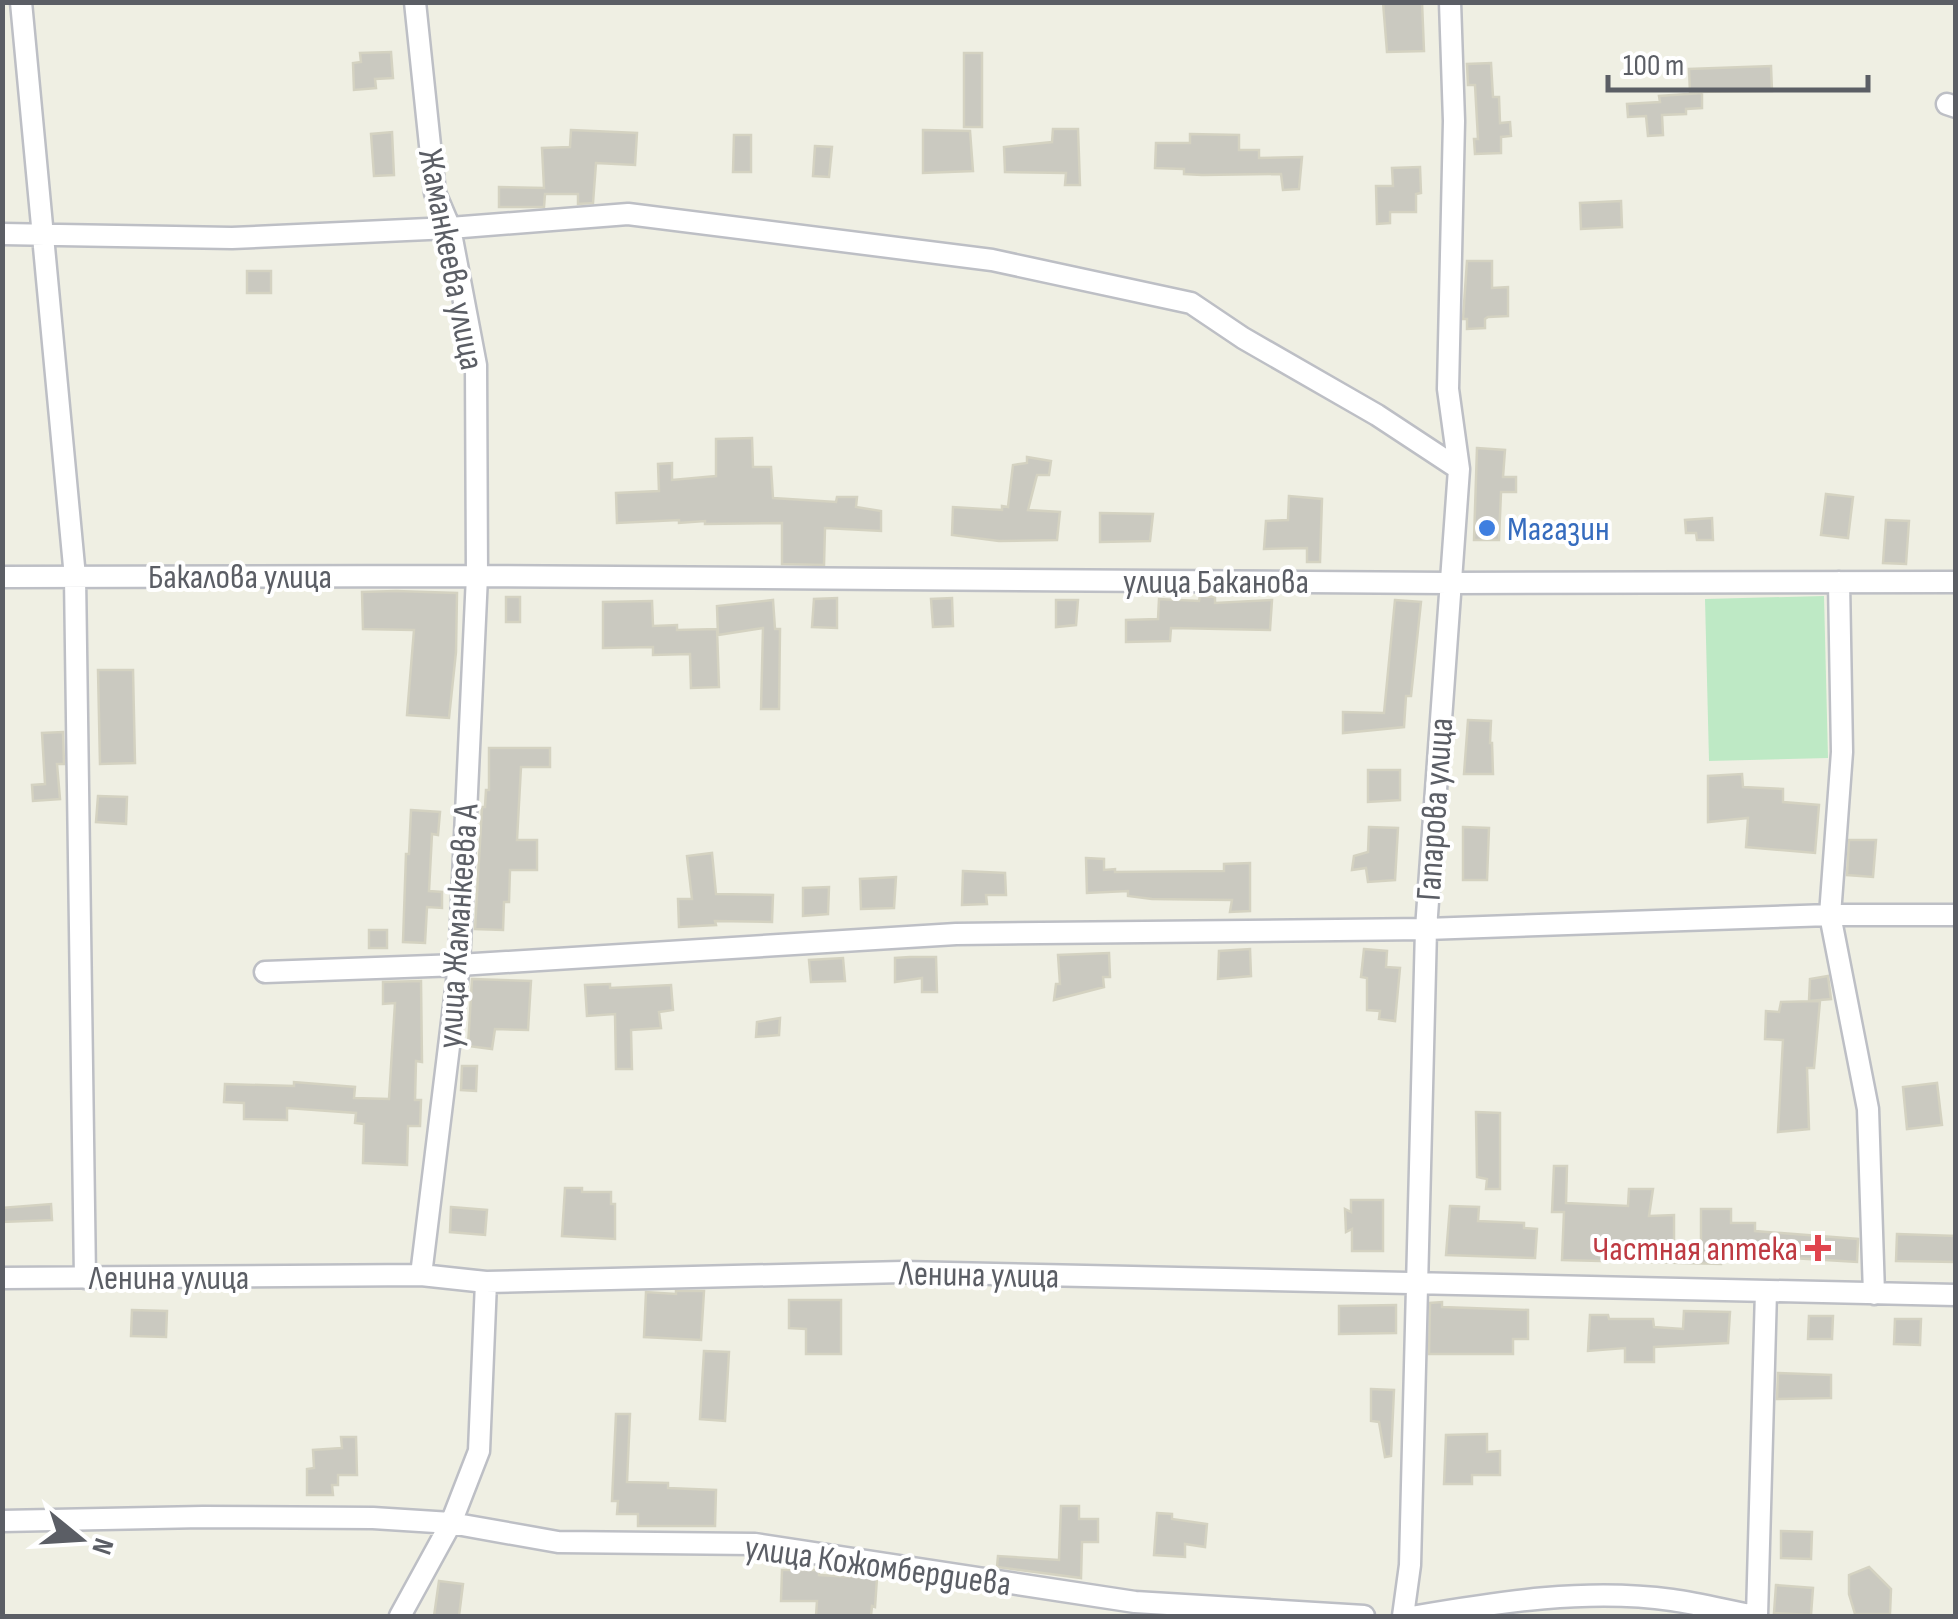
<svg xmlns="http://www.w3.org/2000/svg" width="1958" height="1619" viewBox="0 0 1958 1619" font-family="'Sofia Sans Condensed',sans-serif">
	<rect width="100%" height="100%" fill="#efefe3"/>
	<path fill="#bee9c5" d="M1824 596 1828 758 1709 761 1705 599Z"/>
	<path fill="#cac9c0" stroke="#d4d2c1" stroke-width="2.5" d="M1383 2H1422L1424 51 1387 52Z
		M391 52 393 78 375 79 376 88 354 90 353 63 361 62 360 53Z
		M964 53H982V127H964Z
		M1491 63 1493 97H1499L1500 123 1510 122 1511 136 1501 137V153L1475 154 1474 139H1478L1475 85H1468L1467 64Z
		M1771 66 1772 91 1690 92 1689 69Z
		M1702 93V108L1686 109V114L1662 115 1663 135 1648 136 1646 116 1628 117 1627 104 1660 102 1659 96Z
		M1053 129H1078L1080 185H1065L1066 173 1005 172 1004 147 1052 142Z
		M571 130 637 133 635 165 596 163 593 203 578 204V194H545L544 207H499V187L544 188 542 148 570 147Z
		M923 130 970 131 973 171 923 173Z
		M392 132 394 175 374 176 371 134Z
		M1190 134 1239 135V150H1259V158L1302 157 1299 189 1283 190 1281 174 1202 175 1184 174V169L1155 168 1156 143H1190Z
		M734 135H751V172H733Z
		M815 146 832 147 829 177 813 176Z
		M1420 167 1421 193 1416 194V212H1390V223L1377 224 1376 186H1393L1392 168Z
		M1621 201 1622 227 1581 229 1580 203Z
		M1467 261H1492V288L1508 287V316L1488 317 1485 319V328L1467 329V319H1463Z
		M247 271H271V293H247Z
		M752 438 753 467H771L773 498 836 502 837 497H857L856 507 881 511V531L825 528 824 565 782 564V523L705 524V521L679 523V520L617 523 616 493 659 491 658 464 672 463V480L716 476V439Z
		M1477 448 1505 450 1503 477H1516V492H1501L1499 540H1474Z
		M1027 457 1051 461 1049 475H1037L1028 510 1060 512 1057 540 999 541 952 535 953 507 1002 510V506L1008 507 1013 465 1027 463Z
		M1826 494 1853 497 1848 538 1821 535Z
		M1289 496 1322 499 1320 562H1307V548L1264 549 1266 521 1288 520Z
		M1100 513 1153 514 1150 541 1100 542Z
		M1712 518 1713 540H1697L1696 533H1686L1685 520Z
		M1886 520 1909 521 1906 564 1883 563Z
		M396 591 457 593 456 652 449 718 407 715 414 630 363 629 362 592Z
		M1200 596 1215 597V603L1272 600 1270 630 1171 628 1170 641 1126 642V620L1158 619 1159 599 1199 601Z
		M506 597H520V622H506Z
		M837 598V628L812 627 814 599Z
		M952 598 953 626 933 627 931 599Z
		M773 600 775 629H780L779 709H761L763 628 718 635 717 606Z
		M1056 600H1078L1076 625 1056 627Z
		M1395 600 1421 602 1411 696H1406L1404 727 1343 733V712L1384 713Z
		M652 601 653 626 677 625V630L717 629 719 687 691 688 690 654 653 655V647L603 648V602Z
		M98 670H133L135 763 100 764Z
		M1468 720 1491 721 1490 743H1492L1493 774H1464Z
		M63 732 64 764H57L60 799 33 801 32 785 45 784 42 733Z
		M489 748H550V767H521L517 840H537V870H510L509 902H504L503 930 475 929 482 807H485L486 790H489Z
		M1368 770H1400V800L1368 802Z
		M1742 774 1743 787 1783 789V802L1819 805 1815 853 1746 847 1748 818 1708 822V776Z
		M98 796 127 797 126 824 96 822Z
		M411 810 440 812 438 835 432 834 429 891 442 892V908L427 907 425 943 403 942 406 854H409Z
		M1369 827 1398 828 1395 880 1368 882 1366 868 1352 870 1354 856 1368 852Z
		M1463 827 1489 828 1487 880H1463Z
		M1849 840H1876L1873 877 1847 875Z
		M712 853 716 894 773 895 772 922 715 921 716 925 679 927 678 899H692L687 856Z
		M1086 858 1104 859V870L1115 869V872L1224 871V864L1250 863V911L1230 912 1232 900 1152 899 1128 896V891L1087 893Z
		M963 871 1005 873 1006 895H986L987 904 962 905Z
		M896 877 894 908 861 909 860 879Z
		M829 887 828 914 803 916V888Z
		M369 930H387V948H369Z
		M1250 949 1251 976 1218 979 1219 951Z
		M1364 949 1387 951 1386 967 1400 968 1395 1021 1379 1019 1380 1011 1367 1010V978L1361 977Z
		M1109 953 1110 977H1103L1104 987 1054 1000 1056 984H1060L1058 955Z
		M910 957H936L937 992H922V978L895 982V958Z
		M843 958 845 981 811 982 809 960Z
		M1828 976 1831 999 1809 1001 1810 979Z
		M472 979 531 981 528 1030 495 1029 492 1049 468 1046Z
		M421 981 422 1062 416 1061 415 1100H421L420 1126H408L407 1165 363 1163 364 1124 355 1123 356 1113 287 1108V1120L244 1119V1103L224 1102 225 1084 294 1086V1082L355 1087 354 1098 389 1099 395 1003 383 1004V982Z
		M610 984V988L671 985 673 1010 659 1012 661 1028 631 1030 632 1069H616L615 1014 587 1016 585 985Z
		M1820 1001 1814 1068H1807L1809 1129 1778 1132 1783 1040 1765 1039 1766 1011 1779 1012 1781 1002Z
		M780 1018 779 1035 756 1037 757 1022Z
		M462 1066H477L476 1091 461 1090Z
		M1937 1083 1942 1125 1907 1129 1903 1087Z
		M1476 1112 1500 1113V1189H1486L1487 1179 1477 1177Z
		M1554 1166H1567L1566 1203 1628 1206 1629 1189H1653L1649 1216 1674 1215V1246L1701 1244V1209H1731V1223H1755V1231L1858 1239 1857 1262 1776 1257V1250L1721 1253V1264L1562 1260 1564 1212H1552Z
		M565 1188H582V1192H611V1204H615V1239L562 1236Z
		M1351 1200H1383V1251H1352V1229L1346 1232 1345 1209 1351 1212Z
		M51 1204 52 1220 2 1222V1208Z
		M1450 1206 1479 1207 1478 1221 1524 1223V1228L1537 1229 1535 1258 1446 1255Z
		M451 1207 487 1210 485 1235 450 1232Z
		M1897 1234 1956 1236V1262L1896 1261Z
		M676 1291H704L701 1340 644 1337 646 1292 676 1294Z
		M789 1300H841V1354H806V1329L789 1328Z
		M1442 1302V1307L1528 1310V1339H1513V1354H1429L1430 1303Z
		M1396 1305V1333L1339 1334V1306Z
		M132 1310 167 1311 166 1337 131 1336Z
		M1684 1311 1730 1312 1728 1343 1654 1347V1362H1625V1348L1588 1351 1590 1315H1608L1609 1319H1653L1654 1327 1683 1329Z
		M1809 1316H1833L1832 1339H1808Z
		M1895 1319H1921L1920 1345 1894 1344Z
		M704 1351 729 1352 725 1421 700 1419Z
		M1778 1373 1831 1375V1398L1777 1399Z
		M1371 1389 1394 1390 1391 1456 1385 1457 1379 1422 1371 1421Z
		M616 1414H630L627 1482 668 1483V1488L716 1490 715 1526H638V1514H617L618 1501H612Z
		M1487 1434V1452L1500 1451V1475H1472V1484H1444L1446 1435Z
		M341 1437H356L357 1475H338V1485H332L333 1495H307V1469L314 1468 313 1450 342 1448Z
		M1061 1506H1079V1519H1098V1542H1082L1081 1578 997 1567 998 1556 1059 1560Z
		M1157 1513 1172 1514V1519L1207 1524 1205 1547 1185 1544V1557L1154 1555Z
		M1781 1531 1812 1532 1811 1559 1781 1558Z
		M1869 1567 1891 1589 1890 1614H1855L1849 1594V1575Z
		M782 1570H819V1575L877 1578 875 1607 872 1606 871 1616H816L817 1601H781Z
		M439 1581 463 1584 459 1616H434Z
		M1776 1585 1813 1588 1811 1615 1774 1613Z"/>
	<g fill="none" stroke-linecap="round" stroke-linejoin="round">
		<g stroke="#bdbfc5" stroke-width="25">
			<path id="minor" d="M21 2 75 577 85 1278
				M415 2 435 193 450 228 476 365 477 576 459 965 421 1275
				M1947 104 1956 107
				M2 234 232 238 450 228 628 214 992 260 1191 303 1243 338 1377 415 1459 469
				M2 577 477 576 1449 583 1956 582
				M1839 582 1842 752 1830 915 1868 1109 1874 1294
				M265 972 459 965 956 934 1426 929 1830 915H1956
				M2 1278 421 1275 486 1282 903 1272 1956 1295
				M2 1521 203 1517 373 1518 451 1523 558 1542 755 1544 1135 1602 1364 1616
				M400 1616 451 1523 479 1451 486 1282
				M1403 1616 1410 1565 1426 929 1459 469 1448 389 1454 121 1450 2
				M1417 1616C1500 1602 1587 1588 1672 1600 1700 1604 1728 1611 1755 1616
				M1757 1616 1766 1291"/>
		</g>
		<use href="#minor" stroke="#fff" stroke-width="20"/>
	</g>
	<circle fill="#3f7fe0" stroke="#fff" stroke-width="4" cx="1487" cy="528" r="10"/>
	<path fill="#e0444e" stroke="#fff" stroke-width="4" d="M1813 1233h10v10h10v10h-10v10h-10v-10h-10v-10h10z"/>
	<g text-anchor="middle" stroke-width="8" stroke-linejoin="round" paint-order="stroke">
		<g font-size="35" fill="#5b5e65" stroke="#fff">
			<text transform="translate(452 259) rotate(79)" y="12">Жаманкеева улица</text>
			<text x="240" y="588">Бакалова улица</text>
			<text x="1216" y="593">улица Баканова</text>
			<text transform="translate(1434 809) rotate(-86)" y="12">Гапарова улица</text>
			<text transform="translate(457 926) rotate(-86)" y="12">улица Жаманкеева А</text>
			<text transform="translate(979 1274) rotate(1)" y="12">Ленина улица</text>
			<text x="169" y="1289">Ленина улица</text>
			<text transform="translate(878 1565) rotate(8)" y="12">улица Кожомбердиева</text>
		</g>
		<g font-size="35" fill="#366cbe" stroke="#fff" text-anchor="start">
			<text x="1507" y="540">Магазин</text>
		</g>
		<g font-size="35" fill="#be3a42" stroke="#fff" text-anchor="end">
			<text x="1798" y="1260">Частная аптека</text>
		</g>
	</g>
	<rect width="1958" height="1619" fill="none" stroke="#5b5e65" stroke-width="10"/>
	<g transform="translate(80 1539) rotate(108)" stroke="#ffffff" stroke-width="8" paint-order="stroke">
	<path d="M0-8L18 38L0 25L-18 38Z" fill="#5b5e65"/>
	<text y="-15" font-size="28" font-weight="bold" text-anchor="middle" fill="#5b5e65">N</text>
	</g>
	<path d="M1608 75v15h260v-15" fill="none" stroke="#5b5e65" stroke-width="5"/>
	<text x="1623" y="75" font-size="30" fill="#5b5e65" stroke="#ffffff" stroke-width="8" paint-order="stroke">100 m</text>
</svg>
